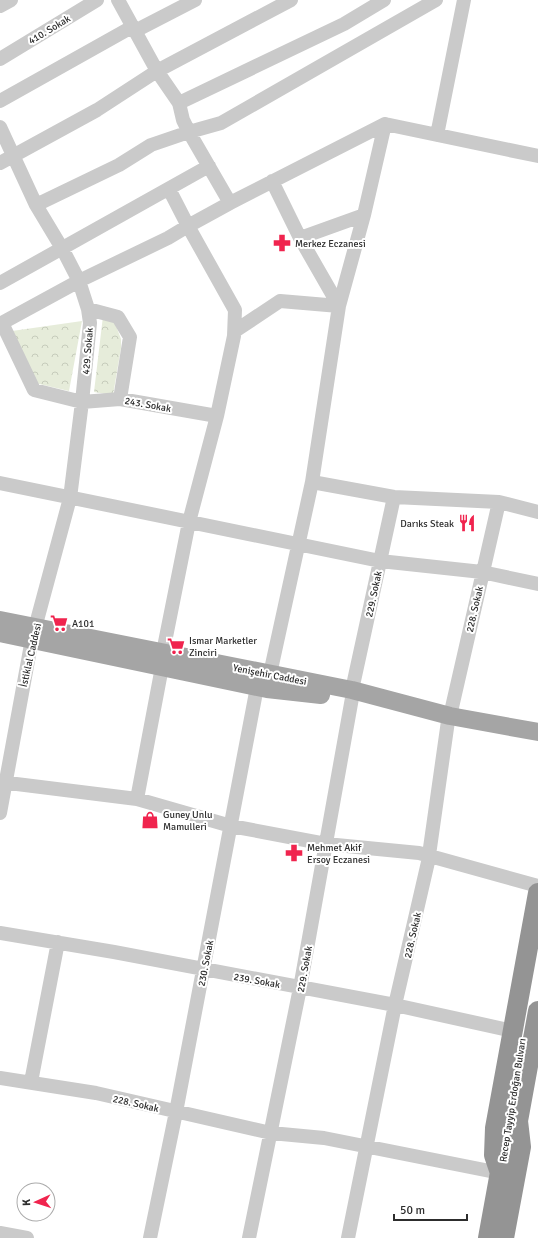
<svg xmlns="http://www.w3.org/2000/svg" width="538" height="1238" viewBox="0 0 538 1238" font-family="Signika,sans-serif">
	<defs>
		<pattern id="park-crowns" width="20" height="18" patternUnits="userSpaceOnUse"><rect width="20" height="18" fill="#e6ecda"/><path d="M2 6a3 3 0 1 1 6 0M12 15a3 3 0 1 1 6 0" fill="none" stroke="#c6cbbb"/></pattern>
	</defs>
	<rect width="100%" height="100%" fill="#fff"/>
	<path fill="url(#park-crowns)" d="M103 316 115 323 121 339V348L113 395 94 392Z
		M82 321 69 391 35 383 12 331Z"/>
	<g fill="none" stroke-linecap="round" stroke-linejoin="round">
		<path stroke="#cacaca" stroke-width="14" d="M118 0 157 71 179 103 183 120 189 132 230 203 188 226 235 310 234 336 217 416 189 522 163 652
			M0 6 11 0
			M135 31 195 0
			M0 59 97 0
			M0 101 132 27
			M179 103 344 24 384 0
			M0 127 36 205 63 250 79 281 88 309 90 323 82 402 70 498 32 639 0 813
			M437 135 464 0
			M0 163 97 110 157 71 291 0
			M272 181 300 238
			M230 203 385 124
			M36 205 119 165 151 145 189 132 221 123 436 0
			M0 283 209 166
			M88 309 118 317 130 337 120 399
			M2 323 34 390 82 402 120 399 217 416
			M0 324 79 281 168 238 188 226 169 189
			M235 331 280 301 339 306 300 238 364 215
			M312 482 394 497 499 502 538 512
			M0 483 380 561 482 572 538 584
			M270 674 312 482 339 306 364 215 385 124 538 156
			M352 690 394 497
			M450 716 499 502
			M0 782 137 799 231 826 326 844 419 853 538 886
			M137 799 162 667
			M0 933 114 952 395 1005 513 1031
			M0 1078 96 1093 271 1133 324 1138 500 1173
			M31 1082 58 942
			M0 1233 27 1238
			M150 1238 176 1112 257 687
			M249 1238 300 988 352 698
			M348 1238 395 1005 428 862 448 721"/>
		<path stroke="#a5a5a5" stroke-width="18" d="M0 620 352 690 450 716 538 732
			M0 633 267 689 321 695"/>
		<path stroke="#949494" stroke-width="20" d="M500 1173 494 1155 495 1128 538 893
			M488 1238 502 1161
			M504 1238 521 1147 518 1121 538 1011"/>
	</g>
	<defs>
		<g id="pharmacy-bare" transform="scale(1.38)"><path d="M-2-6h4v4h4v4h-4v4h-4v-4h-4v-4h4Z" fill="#f0244e" stroke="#fff" stroke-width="2.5" paint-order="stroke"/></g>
		<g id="restaurant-bare" transform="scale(1.38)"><path d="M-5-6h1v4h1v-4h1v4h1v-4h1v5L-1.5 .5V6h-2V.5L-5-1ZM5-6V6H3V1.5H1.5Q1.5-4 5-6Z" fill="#f0244e" stroke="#fff" stroke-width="2.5" paint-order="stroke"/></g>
		<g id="supermarket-bare" transform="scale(1.38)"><path d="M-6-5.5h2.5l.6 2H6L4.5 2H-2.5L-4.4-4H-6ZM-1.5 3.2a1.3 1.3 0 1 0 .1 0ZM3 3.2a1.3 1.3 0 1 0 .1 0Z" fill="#f0244e" stroke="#fff" stroke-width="2.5" paint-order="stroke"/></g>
		<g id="shop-bare" transform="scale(1.38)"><path d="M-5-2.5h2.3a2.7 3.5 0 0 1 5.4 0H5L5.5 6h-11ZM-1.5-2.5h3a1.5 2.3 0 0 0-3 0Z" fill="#f0244e" stroke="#fff" stroke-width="2.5" paint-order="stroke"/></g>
	</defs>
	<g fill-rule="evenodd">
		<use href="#pharmacy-bare" x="282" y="243"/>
		<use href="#restaurant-bare" x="467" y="523"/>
		<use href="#supermarket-bare" x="59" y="623"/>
		<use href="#supermarket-bare" x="176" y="646"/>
		<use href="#shop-bare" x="150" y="820"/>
		<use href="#pharmacy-bare" x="294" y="853"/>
	</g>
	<g text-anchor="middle" stroke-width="4" stroke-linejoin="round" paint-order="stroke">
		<g font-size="10" fill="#2d2d2d" stroke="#fff">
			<text transform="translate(49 29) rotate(-31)" y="4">410. Sokak</text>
			<text transform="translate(87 351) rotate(-85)" y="4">429. Sokak</text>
			<text transform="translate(148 404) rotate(10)" y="4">243. Sokak</text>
			<text transform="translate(373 594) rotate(-78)" y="4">229. Sokak</text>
			<text transform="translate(474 609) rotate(-77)" y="4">228. Sokak</text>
			<text transform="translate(30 655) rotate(-77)" y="4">İstiklal Caddesi</text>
			<text transform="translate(270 674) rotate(11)" y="4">Yenişehir Caddesi</text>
			<text transform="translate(412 935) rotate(-77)" y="4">228. Sokak</text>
			<text transform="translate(205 963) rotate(-79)" y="4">230. Sokak</text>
			<text transform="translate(304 969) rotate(-80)" y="4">229. Sokak</text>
			<text transform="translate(257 980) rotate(10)" y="4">239. Sokak</text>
			<text transform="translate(512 1100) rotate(-81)" y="4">Recep Tayyip Erdoğan Bulvarı</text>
			<text transform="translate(136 1103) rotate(13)" y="4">228. Sokak</text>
		</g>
		<g font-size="10" fill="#2d2d2d" stroke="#fff" text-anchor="start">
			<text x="295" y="247">Merkez Eczanesi</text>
			<text x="454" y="527" text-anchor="end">Darıks Steak</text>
			<text x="72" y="627">A101</text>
			<text x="189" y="644">Ismar Marketler<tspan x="189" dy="12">Zinciri</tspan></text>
			<text x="163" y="818">Guney Unlu<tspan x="163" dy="12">Mamulleri</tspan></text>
			<text x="307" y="851">Mehmet Akif<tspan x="307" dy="12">Ersoy Eczanesi</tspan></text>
		</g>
	</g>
	<g transform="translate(36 1202) rotate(267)"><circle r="19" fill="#ffffff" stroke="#ababab"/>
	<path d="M0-3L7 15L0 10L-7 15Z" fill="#f0244e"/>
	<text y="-6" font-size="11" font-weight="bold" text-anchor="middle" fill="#2d2d2d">K</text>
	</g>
	<path d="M394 1214v6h73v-6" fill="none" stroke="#2d2d2d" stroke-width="2"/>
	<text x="400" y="1214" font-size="12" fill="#2d2d2d" stroke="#ffffff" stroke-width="3" paint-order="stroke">50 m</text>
</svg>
